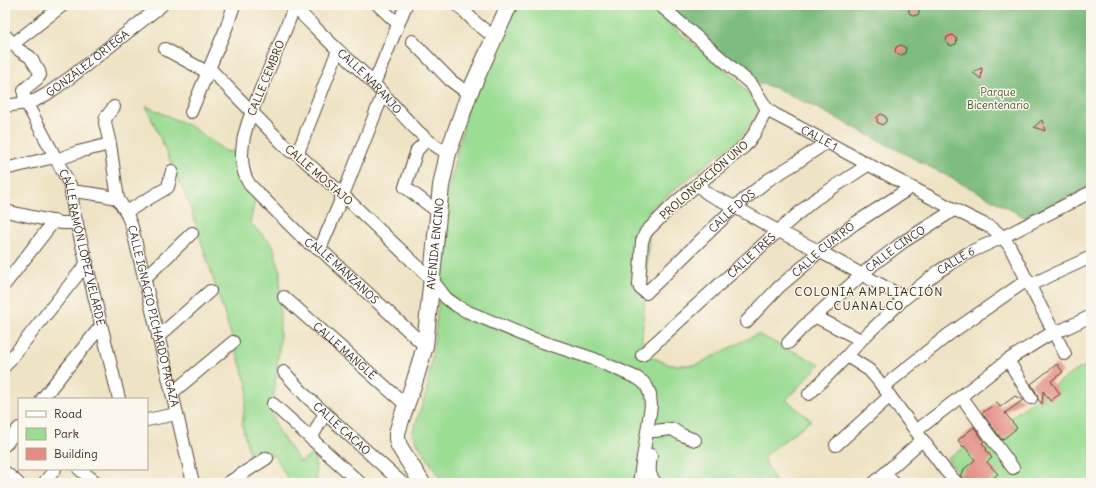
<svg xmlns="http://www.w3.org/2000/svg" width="1096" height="488" viewBox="0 0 1096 488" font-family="Delius,sans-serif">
	<rect width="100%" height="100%" fill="#fbf7ec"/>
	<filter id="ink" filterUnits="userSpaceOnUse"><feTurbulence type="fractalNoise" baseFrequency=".025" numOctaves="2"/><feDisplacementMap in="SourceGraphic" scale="8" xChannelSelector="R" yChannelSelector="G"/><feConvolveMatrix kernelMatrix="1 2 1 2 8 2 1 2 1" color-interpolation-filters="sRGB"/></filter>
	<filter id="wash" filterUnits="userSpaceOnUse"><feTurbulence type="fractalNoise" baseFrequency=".012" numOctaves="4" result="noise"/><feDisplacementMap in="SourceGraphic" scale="16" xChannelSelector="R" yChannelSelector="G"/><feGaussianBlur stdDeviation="0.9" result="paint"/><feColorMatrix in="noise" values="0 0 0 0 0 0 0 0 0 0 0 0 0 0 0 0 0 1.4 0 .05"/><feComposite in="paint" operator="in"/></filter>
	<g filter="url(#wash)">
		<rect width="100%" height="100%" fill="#efe3c5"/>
		<path fill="#9cdd94" stroke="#6c8459" d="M518 5H649L670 25 735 78 762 110 739 139 651 208 641 352 670 365H696L757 334 820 364 786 400 811 420 763 457 776 483H443L412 434 426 394 433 351 441 278 446 199 472 89Z
			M146 106 192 127 225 151 246 154 255 200 250 223 273 245 280 272V339L272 413 278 431 300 462 314 453 317 483H291L274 455 252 466 242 424 248 388 190 206Z
			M1091 363V483H965L947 458 991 432 1072 373Z"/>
		<path fill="#7dbc7e" stroke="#5c734e" d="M667 5H1091V186L1026 218 978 192 821 110 775 88 751 81Z"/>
		<g id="blocks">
			<path fill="#e38c84" d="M914 5 919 8V14L914 16 909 13V7Z
				M952 35 957 39 956 44 951 46 946 42 947 37Z
				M901 45 906 48 905 53 900 56 895 52 896 47Z
				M982 68 981 79 972 72Z
				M881 114 886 117V122L882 125 877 122V117Z
				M1042 120 1045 131 1034 127Z
				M1057 364 1063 372 1051 381 1060 394 1050 401 1043 391 1042 404 1038 399 1037 394 1031 384Z
				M1015 396 1023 400 1005 413 1017 428 1002 440 982 413 997 402 1000 407Z
				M974 427 984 441 982 443 987 449 986 450 992 458 987 462 998 474 987 483H965L963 478 960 475 964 471 963 470 975 460 964 446 963 447 958 440Z"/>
		</g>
	</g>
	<g filter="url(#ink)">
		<use href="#blocks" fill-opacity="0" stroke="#564637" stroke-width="1"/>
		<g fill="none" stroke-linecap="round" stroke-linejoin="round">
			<g stroke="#564637" stroke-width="14">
				<g id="minor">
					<path id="s1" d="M295 5C284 34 272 62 260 91 254 107 245 125 243 143 241 157 242 174 250 185L307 242 320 249 425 346"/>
					<path d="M378 5 398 24"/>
					<path d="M458 5 476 23 494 37"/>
					<path id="s2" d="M660 5 752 85 767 109 774 114C847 152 918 193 992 228L1003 237 1010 247 1065 354"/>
					<path id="s3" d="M294 7C309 21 323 36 338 50 350 61 363 72 374 84 395 105 421 141 448 153"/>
					<path id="s4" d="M5 35 19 50 30 57 39 71 40 75 37 79 27 87 24 90V96L28 106 70 185 74 212 119 399"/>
					<path d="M412 41 450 80 469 94"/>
					<path d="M13 44 63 5"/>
					<path d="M165 49 207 72"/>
					<path d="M209 68 290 151 299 154 302 158 343 195 432 280 446 298 457 306 466 311 531 338 594 359 637 378 643 382 647 387 650 394 651 406 639 483"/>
					<path d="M374 84 406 5"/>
					<path id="s5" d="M5 106 27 103 36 100 47 94 71 77 162 5"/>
					<path id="s6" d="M114 107 106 117 105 123 110 144 118 199 126 212 132 227 172 393 193 483"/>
					<path id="s7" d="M767 109 754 134 745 146 676 202 646 232 642 241 639 285 640 288 646 293 735 207 768 180 796 163 827 142"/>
					<path d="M191 112 227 26 234 5"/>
					<path d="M422 145 417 150 405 187 438 212"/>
					<path d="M299 154V150L338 50"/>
					<path d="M5 169 50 158 59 159 78 152 110 144"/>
					<path d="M699 184 704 191 708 194 735 207 778 231 819 251 905 298"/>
					<path d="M71 191C87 193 103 194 118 199"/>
					<path d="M5 211 61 223H77"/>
					<path d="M126 212 165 189 168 187 172 171"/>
					<path d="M320 249 343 195 383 94"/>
					<path d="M144 279 192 233"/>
					<path d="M5 284 54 221"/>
					<path d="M1030 285 1091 257"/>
					<path id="s8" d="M284 297 406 405"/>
					<path d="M816 317 861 340"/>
					<path id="s9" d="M746 322 779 287 806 264 819 251 854 224 910 188"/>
					<path d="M158 337 210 291"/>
					<path id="s10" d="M788 343 803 327 874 264 903 242 954 210"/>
					<path id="s11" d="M642 355 778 231 814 200 868 165"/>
					<path d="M847 356 869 370 877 379 945 470 957 483"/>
					<path d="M1008 360 1031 398"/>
					<path d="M5 366 87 263"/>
					<path id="s12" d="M284 372 306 396 402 483"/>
					<path d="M883 387 948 335 1027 280"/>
					<path d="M172 393 233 342"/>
					<path id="s13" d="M809 394 847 356 861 340 905 298 939 271 968 253 1003 237 1091 192"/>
					<path d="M961 396 1013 468"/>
					<path d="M42 399 101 326"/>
					<path d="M273 404 360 483"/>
					<path d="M147 420 176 414"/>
					<path d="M654 431 672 429 682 435 695 440"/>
					<path d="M916 431 1008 360 1053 332 1064 329 1091 316"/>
					<path d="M311 439 325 413"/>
					<path d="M5 445 19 428"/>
					<path d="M836 445 890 396"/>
					<path d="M651 455C650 466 647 475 656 483"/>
					<path d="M79 469 97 483"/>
					<path d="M5 472 18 483"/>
					<path d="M885 474 894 483"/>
					<path d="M44 483 55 469"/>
					<path d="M228 483 267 458"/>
					<path d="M874 483 922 440"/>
				</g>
			</g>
			<g stroke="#564637" stroke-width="18">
				<g id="major">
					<path id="s14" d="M422 483 399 446 397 439V433L402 417 415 380 425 346 441 186 448 153 469 94 509 5"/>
				</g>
			</g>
			<use href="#minor" stroke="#fff" stroke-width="12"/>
			<use href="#major" stroke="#fff" stroke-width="16"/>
		</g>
	</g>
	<g text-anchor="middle" stroke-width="3" stroke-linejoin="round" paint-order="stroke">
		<g font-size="11" fill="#3b2a1e" stroke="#fbf7ec">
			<text dy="4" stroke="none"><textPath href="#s5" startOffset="95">GONZÁLEZ ORTEGA</textPath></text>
			<text transform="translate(266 78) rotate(-68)" y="4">CALLE CEMBRO</text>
			<text dy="4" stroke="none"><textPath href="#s3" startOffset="106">CALLE NARANJO</textPath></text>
			<text dy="4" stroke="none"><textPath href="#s2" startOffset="210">CALLE 1</textPath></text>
			<text transform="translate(319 175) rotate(41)" y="4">CALLE MOSTAJO</text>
			<text transform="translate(704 180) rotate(-41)" y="4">PROLONGACIÓN UNO</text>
			<text dy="4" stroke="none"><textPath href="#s7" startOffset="358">CALLE DOS</textPath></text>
			<text dy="4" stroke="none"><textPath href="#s14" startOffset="251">AVENIDA ENCINO</textPath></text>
			<text dy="4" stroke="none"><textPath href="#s4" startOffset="246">CALLE RAMÓN LÓPEZ VELARDE</textPath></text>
			<text dy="4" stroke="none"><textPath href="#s9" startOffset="106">CALLE CUATRO</textPath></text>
			<text dy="4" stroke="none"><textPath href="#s10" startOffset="143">CALLE CINCO</textPath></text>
			<text dy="4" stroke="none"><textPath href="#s11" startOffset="148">CALLE TRES</textPath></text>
			<text dy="4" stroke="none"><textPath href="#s13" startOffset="199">CALLE 6</textPath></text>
			<text dy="4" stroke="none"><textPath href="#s1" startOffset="317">CALLE MANZANOS</textPath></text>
			<text dy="4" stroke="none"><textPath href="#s6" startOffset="219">CALLE IGNACIO PICHARDO PAGAZA</textPath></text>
			<text dy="4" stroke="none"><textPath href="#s8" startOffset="81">CALLE MANGLE</textPath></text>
			<text dy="4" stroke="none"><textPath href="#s12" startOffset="81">CALLE CACAO</textPath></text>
		</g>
		<g font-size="11" fill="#53573c" stroke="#fbf7ec">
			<text x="998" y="96">Parque<tspan x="998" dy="13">Bicentenario</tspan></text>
		</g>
		<g font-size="12" letter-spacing="1" fill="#3b2a1e" stroke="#fbf7ec">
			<text x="869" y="296">COLONIA AMPLIACIÓN<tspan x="869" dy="14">CUANALCO</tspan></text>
		</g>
	</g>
	<rect width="1096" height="488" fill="none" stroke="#fbf7ec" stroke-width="20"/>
	<rect x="18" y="398" width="130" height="72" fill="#fbf7ec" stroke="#aea59a"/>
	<rect x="26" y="411" width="20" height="6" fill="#ffffff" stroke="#aea59a"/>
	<text x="54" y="418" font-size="12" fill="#3b2a1e">Road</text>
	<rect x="26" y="428" width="20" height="12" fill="#9cdd94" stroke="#aea59a"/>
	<text x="54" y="438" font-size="12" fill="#3b2a1e">Park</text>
	<rect x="26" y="448" width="20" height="12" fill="#e38c84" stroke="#aea59a"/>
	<text x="54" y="458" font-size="12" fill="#3b2a1e">Building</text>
</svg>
